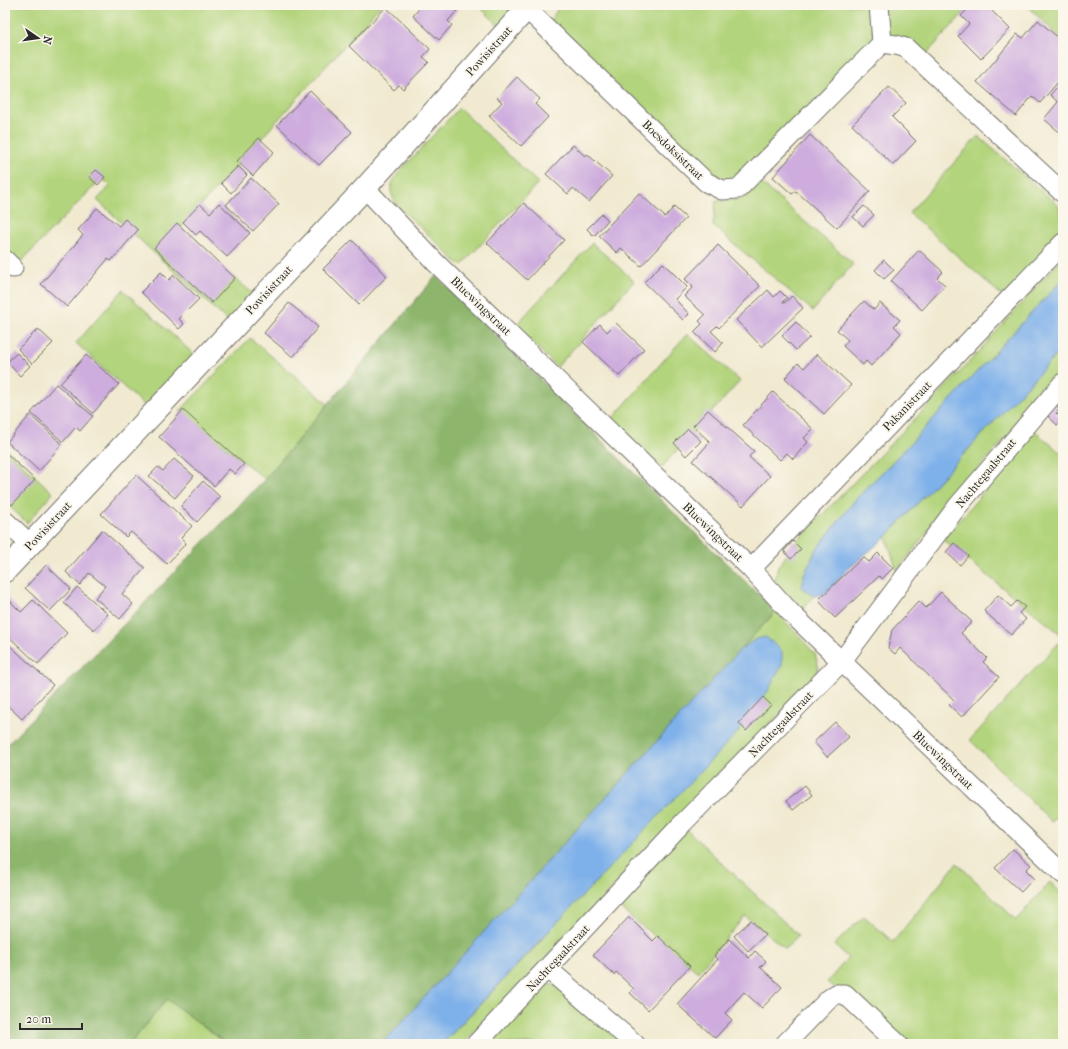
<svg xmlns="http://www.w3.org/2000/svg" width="1068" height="1049" viewBox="0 0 1068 1049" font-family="'IM FELL French Canon',serif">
	<rect width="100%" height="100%" fill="#fbf7ec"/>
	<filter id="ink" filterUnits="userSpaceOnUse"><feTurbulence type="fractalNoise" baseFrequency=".025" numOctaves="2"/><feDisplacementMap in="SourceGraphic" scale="8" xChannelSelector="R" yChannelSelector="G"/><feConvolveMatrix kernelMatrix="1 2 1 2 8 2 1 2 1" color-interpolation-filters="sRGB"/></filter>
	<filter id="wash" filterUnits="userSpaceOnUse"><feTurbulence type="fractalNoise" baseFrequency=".012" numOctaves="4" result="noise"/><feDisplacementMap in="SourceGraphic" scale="16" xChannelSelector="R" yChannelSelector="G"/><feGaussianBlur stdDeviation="0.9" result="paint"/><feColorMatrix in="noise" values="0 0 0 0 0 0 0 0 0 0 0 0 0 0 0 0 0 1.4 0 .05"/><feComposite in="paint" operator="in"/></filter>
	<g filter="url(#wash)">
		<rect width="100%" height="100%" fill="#f1ead1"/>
		<path fill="#b2d47c" stroke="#6e8054" d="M5 5H381L179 230 259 299 234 327 97 200 110 186 102 178 20 263 5 248Z
			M478 5H518L499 26Z
			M560 5H872L874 41 738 182 724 184 709 176 551 20Z
			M884 5H971L923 58 887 40Z
			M1026 5H1063V40Z
			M459 108 538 183 461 266 397 205C388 190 389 186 399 172Z
			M978 136 1058 205C1063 217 1063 226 1060 239L1006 299 909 213Z
			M761 183 853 264 813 311 713 226 716 201 731 200 746 197Z
			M592 243 634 281 557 367 515 326Z
			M1063 257V279L909 445 855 500 816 550 804 574 802 588 814 596 801 611 786 597 775 580 778 567 798 540 963 369Z
			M123 290 197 357 149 410 76 343Z
			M687 334 740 381 661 468 610 421Z
			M250 338 328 404 265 479 180 411Z
			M1063 348V372L949 503 897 571 886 537Z
			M1035 431 1063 455V636L943 540Z
			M5 448 53 493 27 523 5 502Z
			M776 611 815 654 818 665 817 675 463 1044H442L541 941 756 639 740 650Z
			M1063 638V810L1052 822 970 740Z
			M685 828 798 935 786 949 745 916 698 972 615 904Z
			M957 863 1016 920 1050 882 1063 895V1044H906L827 982 848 958 834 945 864 916 893 942Z
			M544 984 555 985 626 1044H486Z
			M167 999 227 1044H130Z"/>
		<path fill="#8db66c" stroke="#5c704c" d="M436 276 671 510 776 611 382 1044H227L167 999 130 1044H5V747L265 479Z"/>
		<path fill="#7eb0ea" stroke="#546e8a" d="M1063 279V348L886 537 849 568 824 594 814 596 802 588 804 575 816 550 855 500 909 445Z
			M766 637 782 651V665L768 691 737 733 442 1044H382L740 650 756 639Z"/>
		<g id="blocks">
			<path fill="#ceadde" d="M422 5H462L448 21 452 25 439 40 413 16Z
				M972 5H986L1010 29 981 59 958 36 969 24 961 16Z
				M386 7 430 49 423 57 429 62 403 89 399 85 394 90 349 46Z
				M1038 20 1063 42V76L1040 103 1032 96 1016 116 977 82 1017 34 1023 38Z
				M517 77 540 99 535 104 548 117 521 146 489 116 502 102 497 98Z
				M1063 80V135L1044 119 1058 102 1050 95Z
				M889 87 906 103 892 117 916 141 893 165 852 125Z
				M310 91 352 132 319 165 277 125Z
				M810 135 870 191 837 228 796 191 792 194 773 177Z
				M259 138 274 152 253 176 237 161Z
				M573 145 585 156 587 154 612 176 589 202 573 188 568 194 546 174Z
				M238 166 247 175 231 193 221 183Z
				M96 170 105 177 98 185 89 177Z
				M251 178 279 204 253 231 226 205Z
				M639 193 665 217 674 207 686 218 641 266 621 248 617 253 599 236Z
				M219 203 250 233 227 257 200 231 196 235 183 222 200 204 210 213Z
				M524 203 564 240 527 280 487 243Z
				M864 206 874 215 863 226 853 217Z
				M97 208 119 226 125 219 138 230 111 261 108 259 67 307 41 284 83 235 78 230Z
				M602 214 608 220 594 236 587 229Z
				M177 223 235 278 212 303 154 248Z
				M352 240 387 276 359 305 323 269Z
				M718 245 760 286 719 328 717 326 711 331 723 343 715 352 694 332 702 324 699 321 705 315 684 296 693 287 685 279Z
				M919 250 943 272 937 278 945 285 922 310 891 281Z
				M884 260 894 270 884 279 875 270Z
				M663 263 687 287 675 299 689 314 683 320 644 282Z
				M161 272 169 280 174 275 199 299 179 319 184 324 179 329 141 292Z
				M768 290 774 297 780 291 787 298 783 301 784 303 792 296 803 308 762 347 736 320Z
				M864 301 874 310 880 303 900 320 894 326 901 333 871 366 866 361 863 365 843 346 848 340 837 330Z
				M289 303 318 327 293 357 264 333Z
				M796 322 810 337 796 350 782 336Z
				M616 323 644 349 619 376 583 342 600 324 607 332Z
				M38 329 53 343 32 364 18 349Z
				M17 353 30 366 20 376 7 362Z
				M817 354 851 385 824 414 785 378 798 363 804 368Z
				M86 355 119 384 93 413 60 384Z
				M56 384 93 416 80 431 76 427 63 442 31 413Z
				M773 392 813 429 804 438 808 442 793 459 787 453 780 460 743 425Z
				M1053 403 1060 409 1056 413 1062 419 1057 425 1044 412Z
				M183 410 244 464 235 474 229 469 214 486 159 437Z
				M708 410 754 451 749 457 770 476 743 506 693 461 710 442 693 426Z
				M30 415 62 444 39 471 7 442Z
				M688 429 701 441 686 456 674 443Z
				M5 452 35 480 12 505 5 498Z
				M174 459 194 476 175 498 149 476 158 467 163 471Z
				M136 475 192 526 181 538 186 543 167 564 131 532 126 537 101 514Z
				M203 481 220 497 197 522 181 506Z
				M102 530 145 568 122 594 133 604 120 619 95 598 105 586 89 573 80 585 66 572Z
				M793 541 801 549 791 559 784 551Z
				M954 543 968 556 960 565 946 552Z
				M878 553 893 568 882 579 879 576 835 618 818 600 863 557 869 562Z
				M46 565 71 589 50 611 25 588Z
				M77 587 108 614 94 630 64 603Z
				M941 592 972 622 961 633 987 658 983 662 999 677 962 717 949 705 954 700 900 648 895 654 888 648 892 630 919 601 926 608Z
				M998 595 1011 607 1017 601 1025 607 1019 613 1026 619 1011 635 984 611Z
				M7 598 21 612 33 600 67 633 38 664 5 633V600Z
				M5 641 53 685 22 719 8 706 5 710Z
				M763 697 771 705 746 731 739 723Z
				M835 722 849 737 827 757 814 742Z
				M805 786 812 795 793 810 786 801Z
				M1013 849 1031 865 1026 870 1034 878 1021 892 995 868Z
				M629 917 653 941 658 936 690 966 648 1010 630 993 634 989 616 972 614 975 593 955Z
				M751 920 765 935 748 951 734 936Z
				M729 939 749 958 755 951 766 961 760 967 782 987 762 1008 744 992 725 1013 732 1020 715 1038 677 1004 718 959 714 956Z"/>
		</g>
	</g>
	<g filter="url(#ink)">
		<use href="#blocks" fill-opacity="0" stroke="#706e65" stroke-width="1"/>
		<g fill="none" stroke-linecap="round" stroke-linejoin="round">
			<g stroke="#706e65" stroke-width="21">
				<path id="minor" d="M527 9 706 182 722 190 738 189 882 43 879 5
					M882 43 896 45 906 48 1063 193
					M365 188 436 263 751 569 791 613 1063 874
					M5 260 13 268
					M5 521 30 544
					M751 569 1063 243
					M548 969 635 1044
					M476 1044 683 823 841 662 957 507 1063 383
					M785 1044 829 999 836 994H845L898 1044"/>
			</g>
			<g stroke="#706e65" stroke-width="24">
				<path id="tertiary" d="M5 571 365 188 530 5"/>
			</g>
			<use href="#minor" stroke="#fff" stroke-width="19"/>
			<use href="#tertiary" stroke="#fff" stroke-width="22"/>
		</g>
	</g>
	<g text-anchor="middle" stroke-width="3.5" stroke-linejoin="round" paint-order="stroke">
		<g font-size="12" fill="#2b2b2b" stroke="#fbf7ec">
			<text transform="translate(489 51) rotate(-48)" y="4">Powisistraat</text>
			<text transform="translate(673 150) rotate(44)" y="4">Boesdoksistraat</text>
			<text transform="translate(269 290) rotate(-47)" y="4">Powisistraat</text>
			<text transform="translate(481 306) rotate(44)" y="4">Bluewingstraat</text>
			<text transform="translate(907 406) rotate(-46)" y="4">Pakanistraat</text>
			<text transform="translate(986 473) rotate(-50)" y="4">Nachtegaalstraat</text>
			<text transform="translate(48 526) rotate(-47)" y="4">Powisistraat</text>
			<text transform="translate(713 532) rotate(44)" y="4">Bluewingstraat</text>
			<text transform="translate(781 724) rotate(-46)" y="4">Nachtegaalstraat</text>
			<text transform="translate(943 760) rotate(44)" y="4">Bluewingstraat</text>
			<text transform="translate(558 958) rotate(-47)" y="4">Nachtegaalstraat</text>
		</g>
	</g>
	<rect width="1068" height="1049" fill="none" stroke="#fbf7ec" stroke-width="20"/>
	<g transform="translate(38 38) rotate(103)" stroke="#fbf7ec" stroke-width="3" paint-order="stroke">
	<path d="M0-3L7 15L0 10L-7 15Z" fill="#2b2b2b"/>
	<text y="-6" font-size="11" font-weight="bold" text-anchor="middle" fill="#2b2b2b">N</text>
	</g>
	<path d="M20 1023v6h62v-6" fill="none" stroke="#2b2b2b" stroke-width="2"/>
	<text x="26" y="1023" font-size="12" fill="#2b2b2b" stroke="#fbf7ec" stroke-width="3" paint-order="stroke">20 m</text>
</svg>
